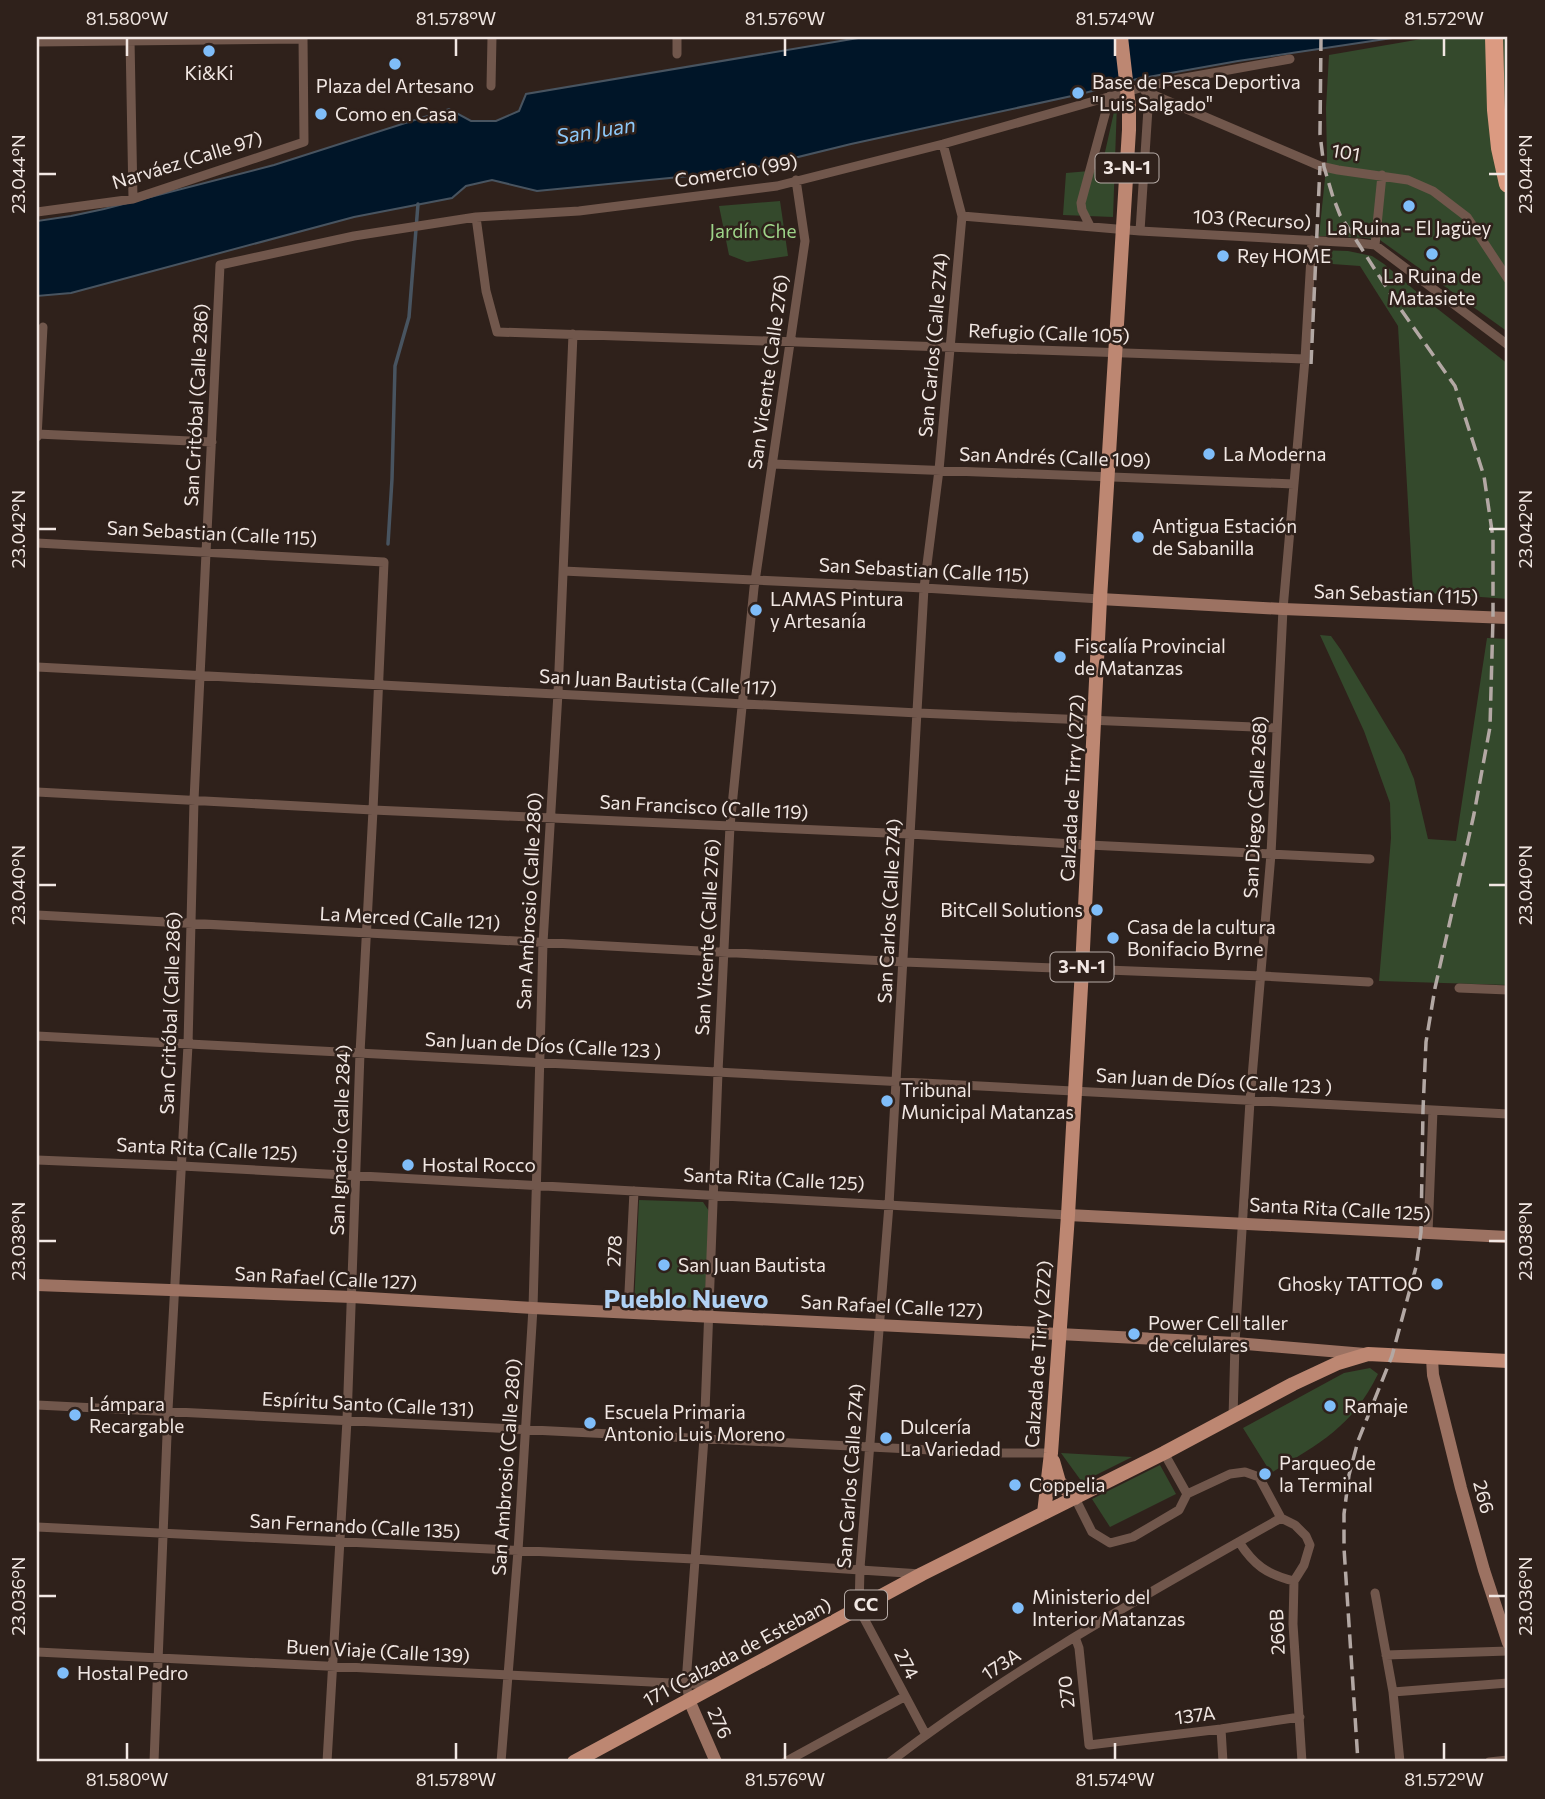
<svg xmlns="http://www.w3.org/2000/svg" width="1545" height="1799" viewBox="0 0 1545 1799" font-family="Commissioner,sans-serif">
	<rect width="100%" height="100%" fill="#2f211b"/>
	<path fill="#34492c" d="M1433 37H1508V332L1380 240 1366 238 1319 236 1327 159 1326 108 1329 55Z
		M1116 103H1117L1113 217 1063 215 1066 173 1101 170Z
		M780 201 788 256 747 262 729 255 719 206Z
		M1319 250 1348 251 1372 256 1384 264 1425 299 1508 364V599L1413 592 1398 326 1360 266 1318 263Z
		M1320 635 1331 636 1341 650 1404 755 1414 779 1428 839 1456 841 1487 638 1508 639V985L1379 981 1391 838 1390 803 1364 731Z
		M639 1200 703 1202 709 1211 705 1302 700 1308 634 1306Z
		M1370 1368 1378 1374C1352 1427 1320 1443 1271 1473L1243 1428 1344 1373Z
		M1061 1453 1132 1457 1082 1482Z
		M1160 1465 1176 1494 1110 1527 1092 1499Z"/>
	<path fill="#001528" stroke="#485460" stroke-width="2" d="M864 37H1399L1238 61 1137 79 1081 94 851 144 741 171 537 191 492 180 466 186 452 198 354 217 71 293 37 296V221L71 216 104 209 274 165 449 109 471 121H496L519 111 526 94Z"/>
	<g fill="none" stroke-linecap="round" stroke-linejoin="round">
		<path stroke="#485460" stroke-width="3.5" d="M388 544 392 479 395 366 409 317 418 204"/>
		<path stroke="#71574c" stroke-width="9" d="M677 37V54
			M130 39 133 199
			M37 42 303 39
			M491 86 492 37
			M1149 93 1320 166 1338 170 1408 180 1433 191 1467 217 1508 279
			M37 212 133 199 304 142 303 37
			M962 216 1140 231 1358 243 1375 245 1508 345
			M476 217 486 291 497 332 1305 359
			M1090 226 1082 210 1081 203 1110 96
			M1140 231 1149 93 1145 91
			M1375 245 1382 175
			M37 434 212 442
			M37 437 43 327
			M772 464 1294 484
			M37 543 384 562 373 810 360 1053 347 1420 327 1762
			M563 571 924 588 1100 599
			M37 667 918 713 1277 728
			M37 792 373 810 910 834 1089 845 1370 859
			M37 915 904 962 1262 976 1369 982
			M1459 988 1508 990
			M37 1036 1508 1114
			M37 1160 182 1166 1068 1215
			M1428 1233 1433 1110
			M628 1312 634 1191
			M37 1405 870 1447 992 1453H1051
			M1233 1418 1235 1343 1250 1101 1271 854 1283 609 1305 359 1312 240
			M1164 1453 1187 1494
			M1075 1498 1092 1532 1110 1543 1133 1537 1179 1510 1187 1494 1230 1474 1245 1472 1259 1477 1281 1518
			M1281 1518 1295 1525 1306 1536 1310 1545 1304 1565 1294 1581 1293 1624 1302 1762
			M37 1527 694 1559 921 1574
			M1239 1542C1254 1565 1266 1574 1294 1581
			M1375 1593 1393 1692 1400 1762
			M1075 1637 1079 1648 1089 1745 1221 1729 1300 1717
			M37 1652 713 1685
			M1386 1655 1508 1651
			M1393 1692 1508 1683
			M689 1700 686 1683 704 1438 718 1072 730 826 754 588 805 241 796 180
			M1221 1729 1223 1762
			M926 1735 859 1609 860 1568 889 1205 924 588 939 470 962 216 943 144
			M154 1762 168 1410 188 1045 194 800 220 265 354 236 476 217 579 211 777 186 943 144 1140 88 1179 79 1290 59
			M501 1762 518 1551 533 1308 543 943 558 693 573 334
			M785 1762 904 1697
			M890 1762C1012 1668 1147 1594 1281 1518
			M1489 1762 1508 1760"/>
		<path stroke="#9c7262" stroke-width="12" d="M1100 599 1283 609 1508 618
			M1068 1215 1508 1237
			M37 1285 352 1297 533 1308 1059 1334 1235 1343 1365 1354
			M1432 1358 1433 1375 1461 1488 1484 1570 1508 1643
			M689 1700 716 1762"/>
		<path stroke="#bd8772" stroke-width="14" d="M1053 1461 1059 1482 1075 1498
			M1044 1513 1051 1453 1068 1215 1082 969 1100 599 1129 130V107
			M574 1762 922 1574 1164 1453 1293 1384 1338 1363 1368 1354 1508 1361"/>
		<path stroke="#db9a81" stroke-width="18" d="M1494 37 1496 110 1500 148 1508 184"/>
		<path stroke="#b3a8a4" stroke-width="3.5" stroke-dasharray="14 7" stroke-linecap="butt" d="M1321 37 1320 134 1324 167 1333 197 1340 215 1358 243 1397 304 1455 386 1484 476 1493 538V618L1490 727 1474 814 1435 988 1426 1042 1423 1110 1421 1232 1416 1267 1392 1356 1358 1441 1349 1475 1344 1514V1548L1358 1762
			M1311 364 1320 166"/>
		<path stroke="#bd8772" stroke-width="14" d="M1121 37 1129 107"/>
	</g>
	<path fill="none" stroke="#f1e7e3" stroke-width="2.5" d="M127 38V56M456 38V56M785 38V56M1115 38V56M1444 38V56M38 174H56M1489 174H1506M38 529H56M1489 529H1506M38 885H56M1489 885H1506M38 1241H56M1489 1241H1506M38 1596H56M1489 1596H1506M127 1743V1760M456 1743V1760M785 1743V1760M1115 1743V1760M1444 1743V1760"/>
	<g fill="#7fbdf9" stroke="#2f211b" stroke-width="2.5">
		<circle cx="209" cy="51" r="7"/>
		<circle cx="395" cy="64" r="7"/>
		<circle cx="1078" cy="93" r="7"/>
		<circle cx="321" cy="114" r="7"/>
		<circle cx="1409" cy="206" r="7"/>
		<circle cx="1432" cy="254" r="7"/>
		<circle cx="1223" cy="256" r="7"/>
		<circle cx="1209" cy="454" r="7"/>
		<circle cx="1138" cy="537" r="7"/>
		<circle cx="756" cy="610" r="7"/>
		<circle cx="1060" cy="657" r="7"/>
		<circle cx="1097" cy="910" r="7"/>
		<circle cx="1113" cy="938" r="7"/>
		<circle cx="887" cy="1101" r="7"/>
		<circle cx="408" cy="1165" r="7"/>
		<circle cx="664" cy="1265" r="7"/>
		<circle cx="1437" cy="1284" r="7"/>
		<circle cx="1134" cy="1334" r="7"/>
		<circle cx="1330" cy="1406" r="7"/>
		<circle cx="75" cy="1415" r="7"/>
		<circle cx="590" cy="1423" r="7"/>
		<circle cx="886" cy="1438" r="7"/>
		<circle cx="1265" cy="1474" r="7"/>
		<circle cx="1015" cy="1485" r="7"/>
		<circle cx="1018" cy="1608" r="7"/>
		<circle cx="63" cy="1673" r="7"/>
	</g>
	<g text-anchor="middle" stroke-width="5" stroke-linejoin="round" paint-order="stroke">
		<g fill="#2f211b" stroke="#b7aca7" stroke-width="2">
			<rect x="1095.5" y="153.5" width="63" height="29" rx="5"/>
			<rect x="1050.5" y="952.5" width="63" height="29" rx="5"/>
			<rect x="845" y="1590.5" width="42" height="29" rx="5"/>
		</g>
		<g font-size="18" font-weight="bold" fill="#f1e7e3">
			<text x="1127" y="174">3-N-1</text>
			<text x="1082" y="973">3-N-1</text>
			<text x="866" y="1611">CC</text>
		</g>
		<g font-size="19" fill="#f1e7e3" stroke="#2f211b" text-anchor="start">
			<text x="209" y="80" text-anchor="middle">Ki&amp;Ki</text>
			<text x="1092" y="89">Base de Pesca Deportiva<tspan x="1092" dy="22">"Luis Salgado"</tspan></text>
			<text x="395" y="93" text-anchor="middle">Plaza del Artesano</text>
			<text x="335" y="121">Como en Casa</text>
			<text x="1409" y="235" text-anchor="middle">La Ruina - El Jagüey</text>
			<text x="1237" y="263">Rey HOME</text>
			<text x="1432" y="283" text-anchor="middle">La Ruina de<tspan x="1432" dy="22">Matasiete</tspan></text>
			<text x="1223" y="461">La Moderna</text>
			<text x="1152" y="533">Antigua Estación<tspan x="1152" dy="22">de Sabanilla</tspan></text>
			<text x="770" y="606">LAMAS Pintura<tspan x="770" dy="22">y Artesanía</tspan></text>
			<text x="1074" y="653">Fiscalía Provincial<tspan x="1074" dy="22">de Matanzas</tspan></text>
			<text x="1083" y="917" text-anchor="end">BitCell Solutions</text>
			<text x="1127" y="934">Casa de la cultura<tspan x="1127" dy="22">Bonifacio Byrne</tspan></text>
			<text x="901" y="1097">Tribunal<tspan x="901" dy="22">Municipal Matanzas</tspan></text>
			<text x="422" y="1172">Hostal Rocco</text>
			<text x="678" y="1272">San Juan Bautista</text>
			<text x="1423" y="1291" text-anchor="end">Ghosky TATTOO</text>
			<text x="1148" y="1330">Power Cell taller<tspan x="1148" dy="22">de celulares</tspan></text>
			<text x="89" y="1411">Lámpara<tspan x="89" dy="22">Recargable</tspan></text>
			<text x="1344" y="1413">Ramaje</text>
			<text x="604" y="1419">Escuela Primaria<tspan x="604" dy="22">Antonio Luis Moreno</tspan></text>
			<text x="900" y="1434">Dulcería<tspan x="900" dy="22">La Variedad</tspan></text>
			<text x="1279" y="1470">Parqueo de<tspan x="1279" dy="22">la Terminal</tspan></text>
			<text x="1029" y="1492">Coppelia</text>
			<text x="1032" y="1604">Ministerio del<tspan x="1032" dy="22">Interior Matanzas</tspan></text>
			<text x="77" y="1680">Hostal Pedro</text>
		</g>
		<g font-size="19" fill="#f1e7e3" stroke="#2f211b">
			<text transform="translate(1346 152) rotate(9)" y="7">101</text>
			<text transform="translate(187 160) rotate(-17)" y="7">Narváez (Calle 97)</text>
			<text transform="translate(736 171) rotate(-9)" y="7">Comercio (99)</text>
			<text transform="translate(1252 219) rotate(3)" y="7">103 (Recurso)</text>
			<text transform="translate(1049 333) rotate(2)" y="7">Refugio (Calle 105)</text>
			<text transform="translate(933 345) rotate(-85)" y="7">San Carlos (Calle 274)</text>
			<text transform="translate(768 372) rotate(-82)" y="7">San Vicente (Calle 276)</text>
			<text transform="translate(196 405) rotate(-87)" y="7">San Critóbal (Calle 286)</text>
			<text transform="translate(1055 457) rotate(2)" y="7">San Andrés (Calle 109)</text>
			<text transform="translate(212 533) rotate(3)" y="7">San Sebastian (Calle 115)</text>
			<text transform="translate(924 570) rotate(3)" y="7">San Sebastian (Calle 115)</text>
			<text transform="translate(1396 594) rotate(2)" y="7">San Sebastian (115)</text>
			<text transform="translate(658 682) rotate(3)" y="7">San Juan Bautista (Calle 117)</text>
			<text transform="translate(1072 788) rotate(-87)" y="7">Calzada de Tirry (272)</text>
			<text transform="translate(704 807) rotate(3)" y="7">San Francisco (Calle 119)</text>
			<text transform="translate(1255 807) rotate(-87)" y="7">San Diego (Calle 268)</text>
			<text transform="translate(529 901) rotate(-87)" y="7">San Ambrosio (Calle 280)</text>
			<text transform="translate(889 911) rotate(-87)" y="7">San Carlos (Calle 274)</text>
			<text transform="translate(410 918) rotate(3)" y="7">La Merced (Calle 121)</text>
			<text transform="translate(707 937) rotate(-87)" y="7">San Vicente (Calle 276)</text>
			<text transform="translate(170 1013) rotate(-88)" y="7">San Critóbal (Calle 286)</text>
			<text transform="translate(543 1045) rotate(3)" y="7">San Juan de Díos (Calle 123 )</text>
			<text transform="translate(1214 1081) rotate(3)" y="7">San Juan de Díos (Calle 123 )</text>
			<text transform="translate(340 1140) rotate(-88)" y="7">San Ignacio (calle 284)</text>
			<text transform="translate(207 1149) rotate(3)" y="7">Santa Rita (Calle 125)</text>
			<text transform="translate(774 1179) rotate(3)" y="7">Santa Rita (Calle 125)</text>
			<text transform="translate(1340 1209) rotate(3)" y="7">Santa Rita (Calle 125)</text>
			<text transform="translate(614 1251) rotate(-87)" y="7">278</text>
			<text transform="translate(326 1278) rotate(3)" y="7">San Rafael (Calle 127)</text>
			<text transform="translate(892 1306) rotate(3)" y="7">San Rafael (Calle 127)</text>
			<text transform="translate(1038 1354) rotate(-86)" y="7">Calzada de Tirry (272)</text>
			<text transform="translate(368 1404) rotate(3)" y="7">Espíritu Santo (Calle 131)</text>
			<text transform="translate(506 1467) rotate(-86)" y="7">San Ambrosio (Calle 280)</text>
			<text transform="translate(850 1476) rotate(-86)" y="7">San Carlos (Calle 274)</text>
			<text transform="translate(1484 1497) rotate(75)" y="7">266</text>
			<text transform="translate(355 1526) rotate(3)" y="7">San Fernando (Calle 135)</text>
			<text transform="translate(1277 1632) rotate(-92)" y="7">266B</text>
			<text transform="translate(378 1651) rotate(3)" y="7">Buen Viaje (Calle 139)</text>
			<text transform="translate(737 1652) rotate(-28)" y="7">171 (Calzada de Esteban)</text>
			<text transform="translate(907 1664) rotate(63)" y="7">274</text>
			<text transform="translate(1001 1664) rotate(-33)" y="7">173A</text>
			<text transform="translate(1066 1692) rotate(-96)" y="7">270</text>
			<text transform="translate(1195 1715) rotate(-7)" y="7">137A</text>
			<text transform="translate(720 1723) rotate(66)" y="7">276</text>
		</g>
		<g font-size="19" fill="#9ed489" stroke="#2f211b">
			<text x="753" y="238">Jardín Che</text>
		</g>
		<g font-size="21" font-style="italic" fill="#8cc8f9" stroke="#2f211b">
			<text transform="translate(596 131) rotate(-9)" y="7">San Juan</text>
		</g>
		<g font-size="26" font-weight="bold" fill="#b0d2f4" stroke="#2f211b">
			<text x="686" y="1308">Pueblo Nuevo</text>
		</g>
	</g>
	<rect width="1545" height="1799" fill="none" stroke="#2f211b" stroke-width="77"/>
	<rect x="38" y="38" width="1468" height="1722" fill="none" stroke="#f1e7e3" stroke-width="2.5"/>
	<g font-size="18" text-anchor="middle" fill="#f1e7e3">
		<text x="127" y="25">81.580°W</text>
		<text x="456" y="25">81.578°W</text>
		<text x="785" y="25">81.576°W</text>
		<text x="1115" y="25">81.574°W</text>
		<text x="1444" y="25">81.572°W</text>
		<text transform="translate(19 174) rotate(-90)" y="6">23.044°N</text>
		<text transform="translate(1526 174) rotate(-90)" y="6">23.044°N</text>
		<text transform="translate(19 529) rotate(-90)" y="6">23.042°N</text>
		<text transform="translate(1526 529) rotate(-90)" y="6">23.042°N</text>
		<text transform="translate(19 885) rotate(-90)" y="6">23.040°N</text>
		<text transform="translate(1526 885) rotate(-90)" y="6">23.040°N</text>
		<text transform="translate(19 1241) rotate(-90)" y="6">23.038°N</text>
		<text transform="translate(1526 1241) rotate(-90)" y="6">23.038°N</text>
		<text transform="translate(19 1596) rotate(-90)" y="6">23.036°N</text>
		<text transform="translate(1526 1596) rotate(-90)" y="6">23.036°N</text>
		<text x="127" y="1786">81.580°W</text>
		<text x="456" y="1786">81.578°W</text>
		<text x="785" y="1786">81.576°W</text>
		<text x="1115" y="1786">81.574°W</text>
		<text x="1444" y="1786">81.572°W</text>
	</g>
</svg>
